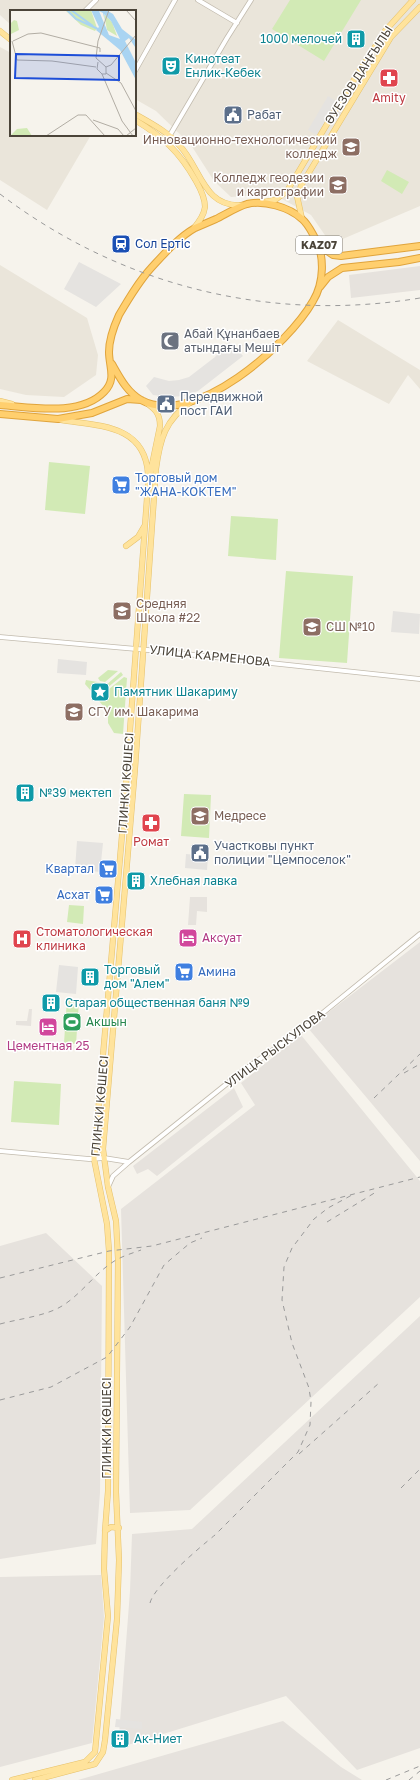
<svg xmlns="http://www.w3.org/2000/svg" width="420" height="1780" viewBox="0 0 420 1780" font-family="'Golos Text',sans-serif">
	<rect width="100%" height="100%" fill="#f6f3ec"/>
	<path fill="#eae5da" d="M0 0H420V206L331 244 311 215 273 194 231 197 214 181 191 145 156 111 135 99V11H11V25L0 15Z
		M0 47 11 53V135H91L47 210 0 180Z
		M0 265 87 318 98 355 96 375 64 397 26 395 0 389Z
		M338 320 420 370V389L408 375 389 404 307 361Z"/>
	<path fill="#e6e2dd" d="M420 266V290L351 298 349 275Z
		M190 897H207V912L197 911 196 925H188Z
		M420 942V1161L308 1028Z
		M29 1009H32L31 1026 16 1025V1021H27Z
		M301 1035 420 1181V1297L190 1510 130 1513 121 1209 255 1105 241 1083Z
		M234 1088 243 1107 157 1176 148 1169 137 1174 133 1166Z
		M46 1233 102 1286 100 1493 96 1544 0 1559V1246Z
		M420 1316V1748L357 1770 286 1696 118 1748 130 1591 132 1534 192 1529Z
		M101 1575 104 1617 92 1743 0 1767V1577Z
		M283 1721 341 1767 362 1780H78Z"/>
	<path fill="#d2eab5" d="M290 0H361L324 61 272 29Z
		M387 170 409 182 402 194 381 181Z
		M49 462 90 466 85 514 45 510Z
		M231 516 278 519 276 560 228 556Z
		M286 571 353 576 347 663 279 658Z
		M108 670 118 671 105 682 100 681 98 678Z
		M121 672 123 675 107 688 105 686Z
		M124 677 127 678 123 734 114 733 108 723V708L104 707 99 701V697Z
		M86 680 103 683 94 691H91L85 684Z
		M184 794 211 795 209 838 181 836Z
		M69 905 84 906 83 924 67 922Z
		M67 999 79 1001 76 1044 64 1043Z
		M14 1081 61 1084 59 1125 11 1122Z"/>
	<path fill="#e5e3e0" d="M328 96 336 101 317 135 308 130Z
		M79 262 121 284 96 307 64 289Z
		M229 342 237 348 241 344 243 345 238 350 243 356 198 391 183 396 170 397 153 395 146 386 154 377 169 381 179 380 189 377 215 357Z
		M393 611 420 614 419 634 391 632Z
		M58 659 87 662 86 675 57 673Z
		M77 841 103 843 100 872 75 869Z
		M186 854 208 856 207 870 185 868Z
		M59 965 78 967 76 994 56 992Z
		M116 1719 142 1722V1729L115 1727Z"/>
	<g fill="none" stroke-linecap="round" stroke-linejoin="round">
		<g stroke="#c2bbae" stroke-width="5.5">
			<path id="minor" d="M198 0 237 23
				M85 11 96 0
				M135 71 175 0
				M170 135 227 38 251 0
				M0 637 148 650 420 679
				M0 1151 89 1159 104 1158 129 1162
				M108 1187 113 1176 129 1162 244 1070 303 1029 420 934"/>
		</g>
		<g stroke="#e6c16a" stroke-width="6">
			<path id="major" d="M0 31 11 40
				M135 114C151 123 168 132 180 146 201 169 204 208 242 205
				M135 120C163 137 179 151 196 181 200 188 205 198 205 207 204 216 198 223 193 229
				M264 202 275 200 287 191 345 94 385 31 413 0
				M302 219 297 196 302 184 391 37 420 7
				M0 401 12 404
				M61 420C98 426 145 424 148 474
				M126 546 138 537 145 525
				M105 1531 111 1527 119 1528
				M12 1780 85 1762 95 1752 108 1616 104 1569 105 1531 108 1491 109 1251 107 1224 94 1159 124 812 148 484 160 426C160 413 155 409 145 402
				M35 1780 95 1764 103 1752 105 1740 117 1619 119 1560 116 1492 118 1259 116 1221 108 1187 103 1149 135 769 156 469C160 439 165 420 191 402"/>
		</g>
		<g stroke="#e0a43c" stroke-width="8">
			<path id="highway" d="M320 246 333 255 341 256 420 246
				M320 287 328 277 342 268 399 262 420 258
				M0 405C31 407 80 417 104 392 117 379 109 367 109 352 109 340 114 326 119 315 129 298 139 281 152 267 164 254 179 237 195 228 202 225 209 222 216 219 226 214 237 207 247 204 264 200 289 207 302 219 308 224 311 231 315 238 325 256 324 283 313 301 289 344 194 429 141 400 127 392 120 378 112 364
				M0 414 58 419 92 413 127 399 141 400"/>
		</g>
		<use href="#minor" stroke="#fff" stroke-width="4"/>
		<use href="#major" stroke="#ffe39c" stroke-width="5"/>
		<use href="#highway" stroke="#ffcf6e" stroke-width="6"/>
		<path stroke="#9a9a9a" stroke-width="1" stroke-dasharray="5 5" stroke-linecap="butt" d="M0 194C121 286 270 323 420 298
			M404 1073 420 1064
			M374 1098 420 1054
			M327 1222 376 1192
			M0 1278 109 1251 152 1246 420 1177
			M0 1324C18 1319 46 1316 62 1306 80 1295 93 1276 110 1264 119 1257 130 1254 141 1250
			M0 1400 51 1387 107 1357 130 1327 164 1265 190 1243 202 1238
			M299 1454 379 1383
			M401 1488 420 1469
			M150 1603C154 1586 200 1547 215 1535L298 1452 310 1425 311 1402 309 1388 292 1343 282 1300 284 1267 292 1248 314 1219 328 1208 352 1195
			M386 1780 420 1766
			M409 1780 420 1771"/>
	</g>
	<defs>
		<g id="building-square" transform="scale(1)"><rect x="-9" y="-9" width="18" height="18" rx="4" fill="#0f9aa8" stroke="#fff"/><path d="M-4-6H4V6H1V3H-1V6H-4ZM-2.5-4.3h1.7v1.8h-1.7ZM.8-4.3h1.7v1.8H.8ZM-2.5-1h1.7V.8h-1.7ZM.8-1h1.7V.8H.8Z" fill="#fff"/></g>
		<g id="theatre-square" transform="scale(1)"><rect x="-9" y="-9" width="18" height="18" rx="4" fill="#0f9aa8" stroke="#fff"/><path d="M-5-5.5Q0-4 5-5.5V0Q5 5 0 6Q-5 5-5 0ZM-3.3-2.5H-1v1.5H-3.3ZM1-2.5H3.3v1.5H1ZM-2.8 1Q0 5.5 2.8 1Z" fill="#fff"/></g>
		<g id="pharmacy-square" transform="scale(1)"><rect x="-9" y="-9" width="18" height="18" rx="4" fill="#e0444e" stroke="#fff"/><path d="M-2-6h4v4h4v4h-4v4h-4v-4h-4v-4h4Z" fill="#fff"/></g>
		<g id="civic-square" transform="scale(1)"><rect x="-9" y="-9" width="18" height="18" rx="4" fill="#5c6f8a" stroke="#fff"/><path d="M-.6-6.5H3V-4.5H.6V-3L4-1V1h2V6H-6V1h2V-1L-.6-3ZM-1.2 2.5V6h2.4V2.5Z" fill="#fff"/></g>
		<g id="university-square" transform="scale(1)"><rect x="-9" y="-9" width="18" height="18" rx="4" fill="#8d6e63" stroke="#fff"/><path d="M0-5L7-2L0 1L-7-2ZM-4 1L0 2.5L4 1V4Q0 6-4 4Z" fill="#fff"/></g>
		<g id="station-square" transform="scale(1)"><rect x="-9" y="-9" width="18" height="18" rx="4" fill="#1a4fb4" stroke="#fff"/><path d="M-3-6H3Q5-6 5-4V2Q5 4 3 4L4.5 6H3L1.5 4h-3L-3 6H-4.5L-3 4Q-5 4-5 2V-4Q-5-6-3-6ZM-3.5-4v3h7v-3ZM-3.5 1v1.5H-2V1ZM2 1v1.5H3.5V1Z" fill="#fff"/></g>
		<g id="mosque-square" transform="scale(1)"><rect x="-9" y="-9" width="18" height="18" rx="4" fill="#6b7280" stroke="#fff"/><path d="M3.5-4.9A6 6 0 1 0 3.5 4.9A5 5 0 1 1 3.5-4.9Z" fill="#fff"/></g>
		<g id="supermarket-square" transform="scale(1)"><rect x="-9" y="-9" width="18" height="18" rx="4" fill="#3f7fe0" stroke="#fff"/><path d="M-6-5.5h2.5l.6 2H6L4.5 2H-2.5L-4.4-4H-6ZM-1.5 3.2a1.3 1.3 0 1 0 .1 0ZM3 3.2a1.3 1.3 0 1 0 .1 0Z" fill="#fff"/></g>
		<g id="school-square" transform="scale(1)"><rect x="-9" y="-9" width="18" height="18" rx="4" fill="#8d6e63" stroke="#fff"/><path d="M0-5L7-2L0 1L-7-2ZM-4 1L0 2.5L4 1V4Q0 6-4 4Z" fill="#fff"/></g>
		<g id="sight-square" transform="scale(1)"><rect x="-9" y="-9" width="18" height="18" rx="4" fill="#0f9aa8" stroke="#fff"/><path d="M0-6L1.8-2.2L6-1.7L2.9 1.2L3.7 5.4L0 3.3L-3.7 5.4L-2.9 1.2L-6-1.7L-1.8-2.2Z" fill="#fff"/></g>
		<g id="hotel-square" transform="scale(1)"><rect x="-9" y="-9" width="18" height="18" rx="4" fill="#d1479c" stroke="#fff"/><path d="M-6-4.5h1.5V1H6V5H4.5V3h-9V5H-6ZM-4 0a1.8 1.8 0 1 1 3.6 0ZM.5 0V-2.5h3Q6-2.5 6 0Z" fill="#fff"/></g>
		<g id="hospital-square" transform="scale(1)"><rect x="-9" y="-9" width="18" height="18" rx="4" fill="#e0444e" stroke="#fff"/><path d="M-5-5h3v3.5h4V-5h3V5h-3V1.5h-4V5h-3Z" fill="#fff"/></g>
		<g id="stadium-square" transform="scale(1)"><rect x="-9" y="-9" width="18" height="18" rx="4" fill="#2e9e5b" stroke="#fff"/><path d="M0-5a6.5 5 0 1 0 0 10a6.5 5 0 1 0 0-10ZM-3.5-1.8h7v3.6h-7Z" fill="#fff"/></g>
	</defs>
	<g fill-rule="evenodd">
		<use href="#building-square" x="356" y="39"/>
		<use href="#theatre-square" x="171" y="66"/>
		<use href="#pharmacy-square" x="389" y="78"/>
		<use href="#civic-square" x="233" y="115"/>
		<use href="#university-square" x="351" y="147"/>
		<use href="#university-square" x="338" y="185"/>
		<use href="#station-square" x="121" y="244"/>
		<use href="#mosque-square" x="170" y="341"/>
		<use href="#civic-square" x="166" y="404"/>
		<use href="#supermarket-square" x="121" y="485"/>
		<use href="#school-square" x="122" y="611"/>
		<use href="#school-square" x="312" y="627"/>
		<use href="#sight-square" x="100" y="692"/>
		<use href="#university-square" x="74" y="712"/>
		<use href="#building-square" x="25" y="793"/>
		<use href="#school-square" x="200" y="816"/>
		<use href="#pharmacy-square" x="151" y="823"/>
		<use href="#civic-square" x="200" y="853"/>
		<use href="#supermarket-square" x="108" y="869"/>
		<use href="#building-square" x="136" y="881"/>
		<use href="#supermarket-square" x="104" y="895"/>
		<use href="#hotel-square" x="188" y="938"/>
		<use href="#hospital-square" x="22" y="939"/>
		<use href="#supermarket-square" x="184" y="972"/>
		<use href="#building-square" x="90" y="977"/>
		<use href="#building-square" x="51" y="1003"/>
		<use href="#stadium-square" x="72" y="1022"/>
		<use href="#hotel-square" x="48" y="1027"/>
		<use href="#building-square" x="120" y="1739"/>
	</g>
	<g text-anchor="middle" stroke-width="3" stroke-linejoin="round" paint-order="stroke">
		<rect fill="#fff" stroke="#817c74" stroke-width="1" x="296" y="236" width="46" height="18" rx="3"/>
		<g font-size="11" font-weight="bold" fill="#4b4439">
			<text x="319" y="249">KAZ07</text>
		</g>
		<g font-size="12" fill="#0d838f" stroke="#fff" text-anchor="start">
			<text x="342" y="43" text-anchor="end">1000 мелочей</text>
			<text x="185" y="63">Кинотеат<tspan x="185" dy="14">Енлик-Кебек</tspan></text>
			<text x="114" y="696">Памятник Шакариму</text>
			<text x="39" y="797">№39 мектеп</text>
			<text x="150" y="885">Хлебная лавка</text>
			<text x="104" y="974">Торговый<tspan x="104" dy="14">дом "Алем"</tspan></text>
			<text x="65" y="1007">Старая общественная баня №9</text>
			<text x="134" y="1743">Ак-Ниет</text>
		</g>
		<g font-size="12" fill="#4b4439" stroke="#fff">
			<text transform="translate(359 75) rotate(-57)" y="4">ӘУЕЗОВ ДАҢҒЫЛЫ</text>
			<text transform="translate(210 656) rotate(6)" y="4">УЛИЦА КАРМЕНОВА</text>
			<text transform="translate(126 783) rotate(-86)" y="4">ГЛИНКИ КӨШЕСІ</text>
			<text transform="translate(275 1049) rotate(-37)" y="4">УЛИЦА РЫСКУЛОВА</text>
			<text transform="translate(100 1106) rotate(-85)" y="4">ГЛИНКИ КӨШЕСІ</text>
			<text transform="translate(107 1428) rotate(-90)" y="4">ГЛИНКИ КӨШЕСІ</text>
		</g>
		<g font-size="12" fill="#be3a42" stroke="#fff">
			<text x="389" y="102">Amity</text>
			<text x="151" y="846">Ромат</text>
			<text x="36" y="936" text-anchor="start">Стоматологическая<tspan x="36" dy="14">клиника</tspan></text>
		</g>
		<g font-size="12" fill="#4e5e75" stroke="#fff" text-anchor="start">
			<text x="247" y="119">Рабат</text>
			<text x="180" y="401">Передвижной<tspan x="180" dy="14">пост ГАИ</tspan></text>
			<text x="214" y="850">Участковы пункт<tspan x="214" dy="14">полиции "Цемпоселок"</tspan></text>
		</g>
		<g font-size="12" fill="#785e54" stroke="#fff" text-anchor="start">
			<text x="337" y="144" text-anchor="end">Инновационно-технологический<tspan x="337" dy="14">колледж</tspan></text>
			<text x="324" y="182" text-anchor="end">Колледж геодезии<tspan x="324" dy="14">и картографии</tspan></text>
			<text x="136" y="608">Средняя<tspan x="136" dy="14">Школа #22</tspan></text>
			<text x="326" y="631">СШ №10</text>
			<text x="88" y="716">СГУ им. Шакарима</text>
			<text x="214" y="820">Медресе</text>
		</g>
		<g font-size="12" fill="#164399" stroke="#fff" text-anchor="start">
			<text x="135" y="248">Сол Ертіс</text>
		</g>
		<g font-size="12" fill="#5b616d" stroke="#fff" text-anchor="start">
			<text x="184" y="338">Абай Құнанбаев<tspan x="184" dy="14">атындағы Мешіт</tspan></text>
		</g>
		<g font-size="12" fill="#366cbe" stroke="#fff" text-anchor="start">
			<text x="135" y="482">Торговый дом<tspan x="135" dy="14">"ЖАНА-КОКТЕМ"</tspan></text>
			<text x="94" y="873" text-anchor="end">Квартал</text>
			<text x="90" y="899" text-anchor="end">Асхат</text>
			<text x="198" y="976">Амина</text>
		</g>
		<g font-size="12" fill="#b23c85" stroke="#fff" text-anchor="start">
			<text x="202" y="942">Аксуат</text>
			<text x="48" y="1050" text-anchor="middle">Цементная 25</text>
		</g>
		<g font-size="12" fill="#27864d" stroke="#fff" text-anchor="start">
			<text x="86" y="1026">Акшын</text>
		</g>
	</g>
	<g transform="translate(10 10)">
		<rect width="126" height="126" fill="#f6f3ec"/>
		<path d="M55 0H81L87 18 85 21 71 15ZM94 4 102 12 107 26 97 20ZM4 10 7 11 9 20 1 24 0 14ZM17 118 22 126H0L7 119Z" fill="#d2eab5"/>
		<path d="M81 0H96L103 4 112 19 126 30 125 37 119 28 115 31 126 53V70L110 40 86 20 89 17ZM89 1 93 3 95 12 94 4 101 11 110 29 99 25Z" fill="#a9d4f2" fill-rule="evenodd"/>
		<path fill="none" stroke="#a9d4f2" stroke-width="2" d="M57 0 66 9 88 19M61 0 83 16"/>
		<path fill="none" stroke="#b2ada4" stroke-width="1" d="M116 0 126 11M2 31 7 50 42 51 86 57M3 31 18 24 31 23 90 38V42M88 52 87 59 92 64H96V57L86 48 88 31 99 0M96 57 101 55 126 25M96 63 111 73 126 101M92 64 112 111 123 126M83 110 108 119 114 126M36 126 68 105H76L95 126M116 126 126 118"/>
		<path fill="#1d4ed8" fill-opacity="0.15" stroke="#1d4ed8" stroke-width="2" d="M6 44 109 46V70L5 68Z"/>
		<rect width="126" height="126" fill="none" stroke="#4b4439" stroke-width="2"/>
	</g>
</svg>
